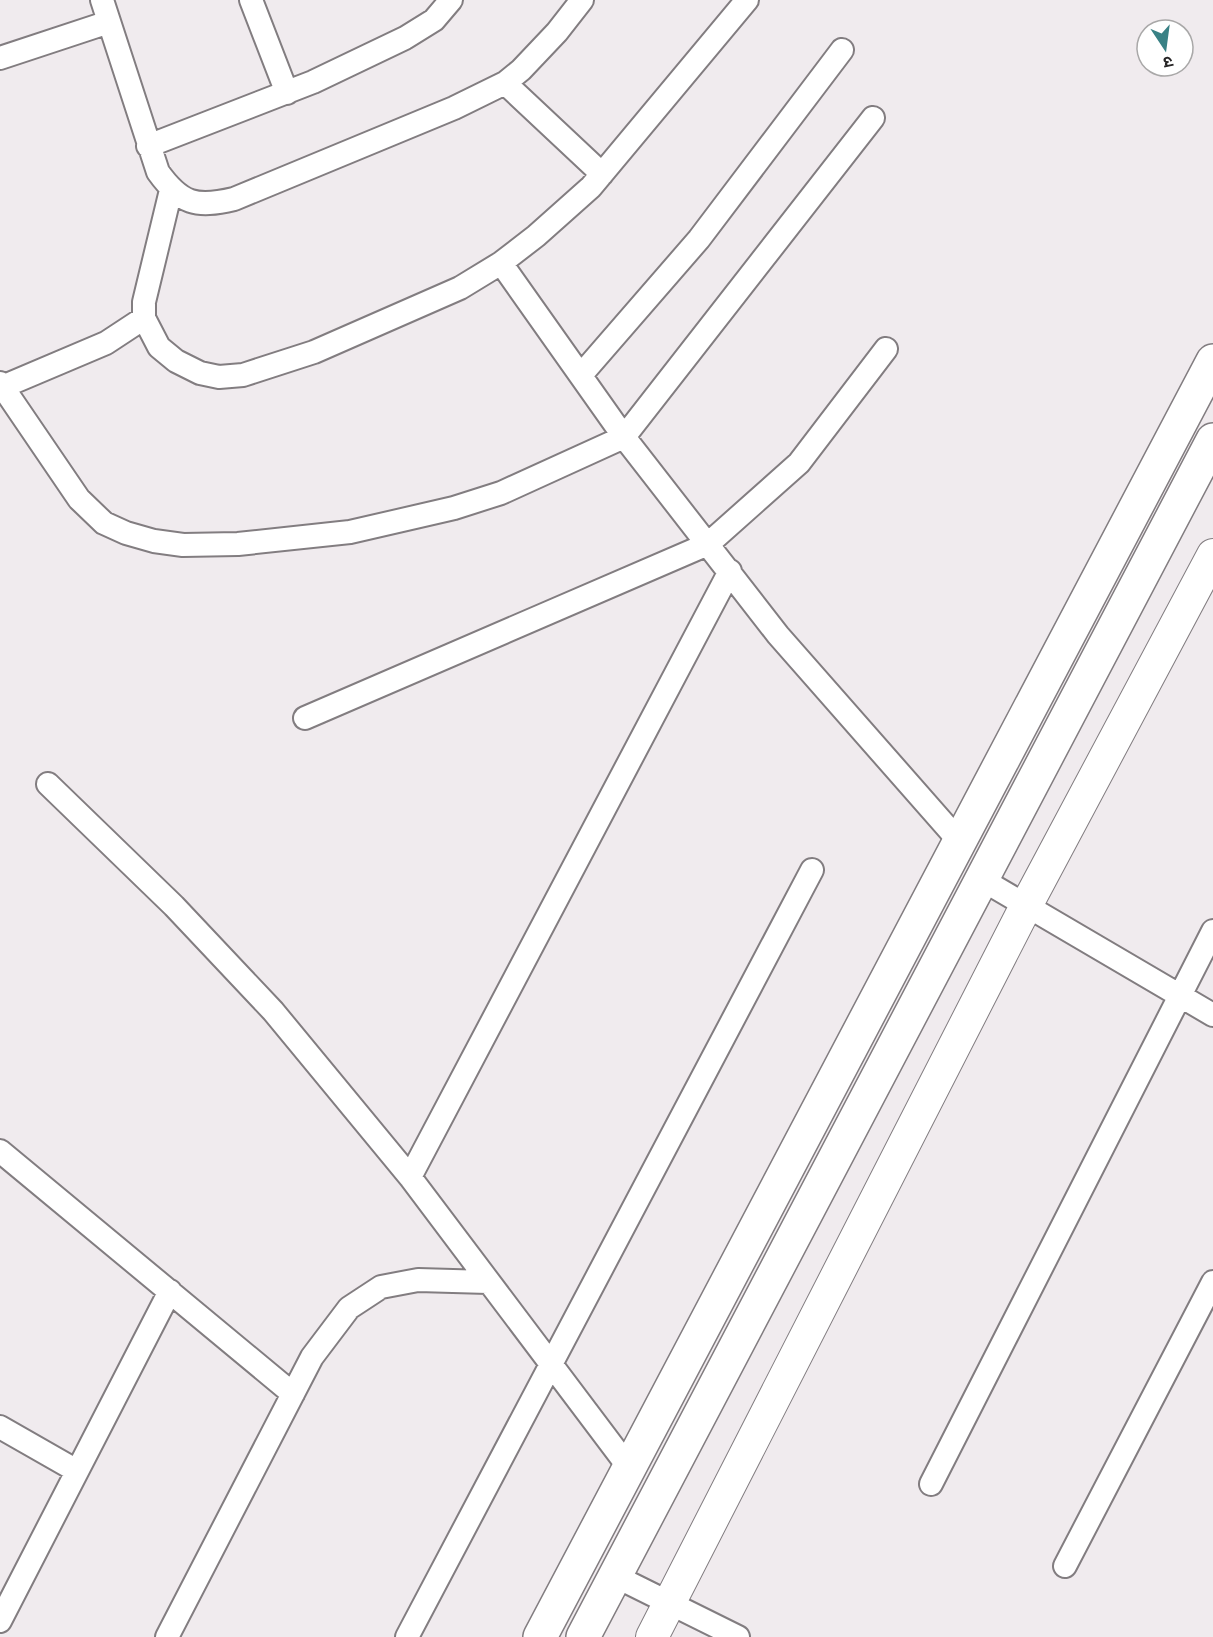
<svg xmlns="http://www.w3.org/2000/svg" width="1213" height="1637" viewBox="0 0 1213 1637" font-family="'Times New Roman','Noto Sans Devanagari',serif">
	<rect width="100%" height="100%" fill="#f0ebee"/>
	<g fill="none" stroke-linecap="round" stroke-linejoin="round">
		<g stroke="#827d80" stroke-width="26">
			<path id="street" d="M102 0 158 172C181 204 196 208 234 199L454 108 505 83 521 70 557 32 582 0
				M251 0 287 93
				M0 58 109 22
				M505 83 602 174
				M148 146 313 82 405 38 434 20 451 0
				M171 190 144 302V318L159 347 176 361 200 373 219 377 243 375 314 352 460 288 501 263 536 236 591 187 747 0
				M501 263 624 437 778 635 960 842
				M581 375 699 239 842 50
				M0 383 79 499 104 523 126 533 154 541 183 545 238 544 350 532 454 508 501 493 624 437 873 118
				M2 387 106 343 144 318
				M305 718 708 544 799 463 886 349
				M48 784 174 906 273 1011 410 1177 630 1469
				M981 879 1213 1015
				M0 1151 293 1394
				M410 1177 730 571
				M0 1427 77 1471
				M931 1484 1213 931
				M1065 1566 1213 1282
				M615 1576 738 1637
				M0 1621 170 1291
				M167 1637 312 1357 349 1308 381 1287 418 1280 488 1282
				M407 1637 812 870"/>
		</g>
		<g stroke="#827d80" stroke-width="34">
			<path id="secondary" d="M652 1637 1026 906 1213 555"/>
		</g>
		<g stroke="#827d80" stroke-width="36">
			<path id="primary" d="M540 1637 1213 361
				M583 1637 1213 440"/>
		</g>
		<use href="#street" stroke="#fff" stroke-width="22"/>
		<use href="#secondary" stroke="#fff" stroke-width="32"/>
		<use href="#primary" stroke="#fff" stroke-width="33"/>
	</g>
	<g transform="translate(1165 48) rotate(167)"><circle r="28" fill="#ffffff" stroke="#a9a8a8" stroke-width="1.5"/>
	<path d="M0-4.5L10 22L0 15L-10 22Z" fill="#398185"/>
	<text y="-9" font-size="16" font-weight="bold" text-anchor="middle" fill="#272526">उ</text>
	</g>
</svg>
